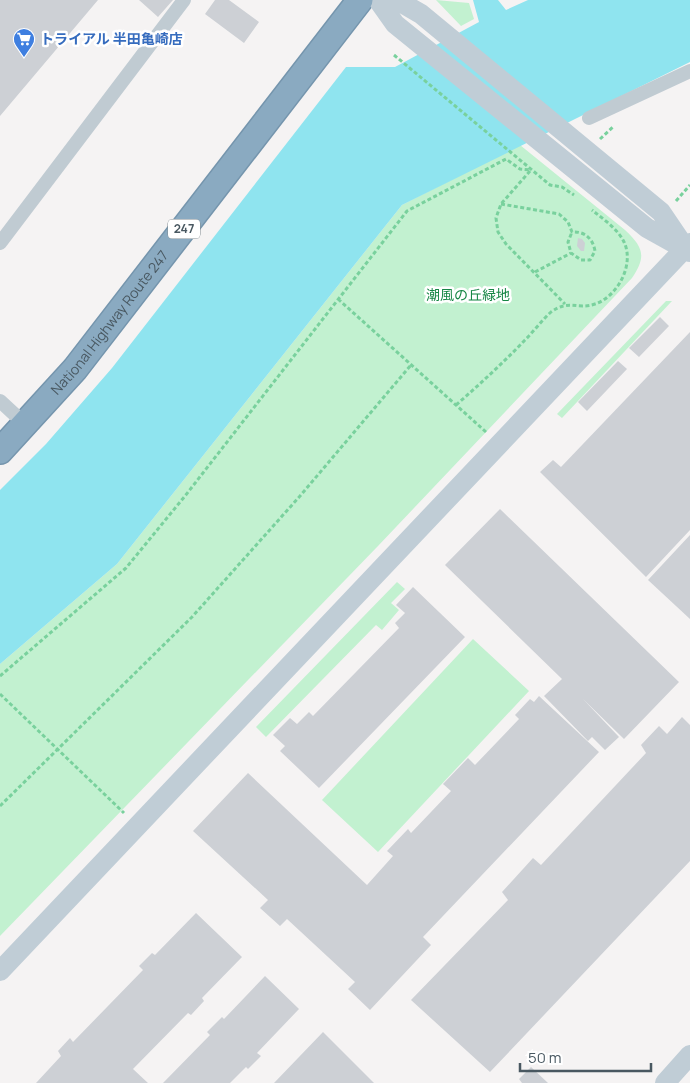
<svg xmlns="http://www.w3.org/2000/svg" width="690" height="1083" viewBox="0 0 690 1083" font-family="Manrope,'Noto Sans JP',sans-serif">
	<rect width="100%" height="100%" fill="#f5f3f3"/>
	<path fill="#c2f1d0" d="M436 0 469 3 474 19 461 26Z
		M520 145 625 230C643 247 647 256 632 278L378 546 0 936V664L117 564 402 205Z
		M666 301H672L562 418 557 414Z
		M397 582 405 589 391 603 399 610 382 630 376 625 266 737 256 727Z
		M473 639 529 691 378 852 322 800Z"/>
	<path fill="#8fe4ef" d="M473 0H498L506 10 528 0H690V62L402 205 117 564 0 664V490L46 444 112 368 346 67H395L479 22Z"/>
	<path fill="#cdd0d5" d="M0 0H98L0 116Z
		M139 0H173L158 17Z
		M215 0H229L259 22 244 43 205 14Z
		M578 238 582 239 585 243 584 251H581L577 246Z
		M660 317 669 326 639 357 629 348Z
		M690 332V530L646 577 540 472 553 460 561 467Z
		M618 361 627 369 587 411 578 402Z
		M500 509 679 682 624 739 583 699 619 737 605 750 592 737 588 741 544 696 562 679 445 565Z
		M690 535V619L648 580Z
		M413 587 465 637 319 788 280 751 285 746 273 735 290 718 297 724 309 712 313 716 399 628 395 623 405 613 396 605Z
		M539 696 599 752 423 937 431 945 370 1010 348 989 355 982 287 919 280 926 260 908 268 900 193 831 248 773 367 885 393 856 387 851 408 829 411 833 451 791 443 784 468 758 475 765 519 719 515 715 530 699 534 702Z
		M682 717 690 725V861L490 1072 411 1000 508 900 502 892 533 858 541 865 646 753 641 745 659 726 667 734Z
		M196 913 242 957 202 998 204 1001 191 1015 188 1013 133 1069 148 1083H36L61 1056 58 1051 70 1038 73 1042 143 970 139 966 152 953 155 955Z
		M265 976 299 1009 257 1053 261 1056 248 1069 246 1067 230 1083H163L210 1035 207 1032 222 1017 224 1019Z
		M323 1032 374 1083H274Z
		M531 1067 548 1083H522L519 1079Z"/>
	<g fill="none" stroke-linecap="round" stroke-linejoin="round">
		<g stroke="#7595ad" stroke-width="28">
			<g id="highway">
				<path id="s1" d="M0 451 75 369 360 0"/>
			</g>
		</g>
		<path stroke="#79d19d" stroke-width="3" stroke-dasharray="4 2.5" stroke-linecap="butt" d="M394 55 550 185 562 187 574 195
			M600 139 613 127
			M530 171 501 204 496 218 498 232 506 244 565 304
			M676 201 690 185
			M501 204 559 214 568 222 572 232C585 231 593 239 595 251L590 260H581L571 253 568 242 572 232
			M535 272 571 253
			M338 299 486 432
			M456 405C480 384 503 363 525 340 534 331 542 320 551 312 569 299 577 310 595 304 617 297 635 265 624 242 618 229 603 219 592 210
			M0 676 126 568 185 496 407 211 506 159 520 169 531 170
			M0 694 124 813
			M0 806 192 617 300 496 411 365"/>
		<path stroke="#c0cbd2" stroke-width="14" d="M589 118 690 71
			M0 243 184 0
			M0 401 26 425"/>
		<path stroke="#c0cdd6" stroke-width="20" d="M378 0 395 24 647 228 690 252
			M397 0 421 14 661 212 684 246
			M0 971 690 243
			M665 1083 690 1055"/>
		<use href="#highway" stroke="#8aaac1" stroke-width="25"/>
	</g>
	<defs>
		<g id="supermarket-pin" transform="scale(1.125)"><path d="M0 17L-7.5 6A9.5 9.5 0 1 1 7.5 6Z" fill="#3f7fe0" stroke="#fff"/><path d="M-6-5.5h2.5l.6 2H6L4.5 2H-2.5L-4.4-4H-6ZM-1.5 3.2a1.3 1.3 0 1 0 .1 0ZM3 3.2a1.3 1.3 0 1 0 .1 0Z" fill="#fff"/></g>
	</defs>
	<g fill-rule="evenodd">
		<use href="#supermarket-pin" x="24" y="39"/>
	</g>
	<g text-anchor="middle" stroke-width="5" stroke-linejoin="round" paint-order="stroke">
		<rect fill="#fff" stroke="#808a90" stroke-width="1" x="168" y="219.5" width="32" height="19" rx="4"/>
		<g font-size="12" font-weight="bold" fill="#495861">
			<text x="184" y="233">247</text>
		</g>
		<g font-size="14" font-weight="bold" fill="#366cbe" stroke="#fff" text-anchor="start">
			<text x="40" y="44">トライアル 半田亀崎店</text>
		</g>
		<g font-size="14" fill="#168644" stroke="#fff">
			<text x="468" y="300">潮風の丘緑地</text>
		</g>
		<g font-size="14" fill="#495861" stroke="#fff">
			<text dy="5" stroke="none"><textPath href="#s1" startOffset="169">National Highway Route 247</textPath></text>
		</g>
	</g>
	<path d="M520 1063v8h131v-8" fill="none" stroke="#495861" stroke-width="2.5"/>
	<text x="528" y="1063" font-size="15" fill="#495861" stroke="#ffffff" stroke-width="4" paint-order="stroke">50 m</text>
</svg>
